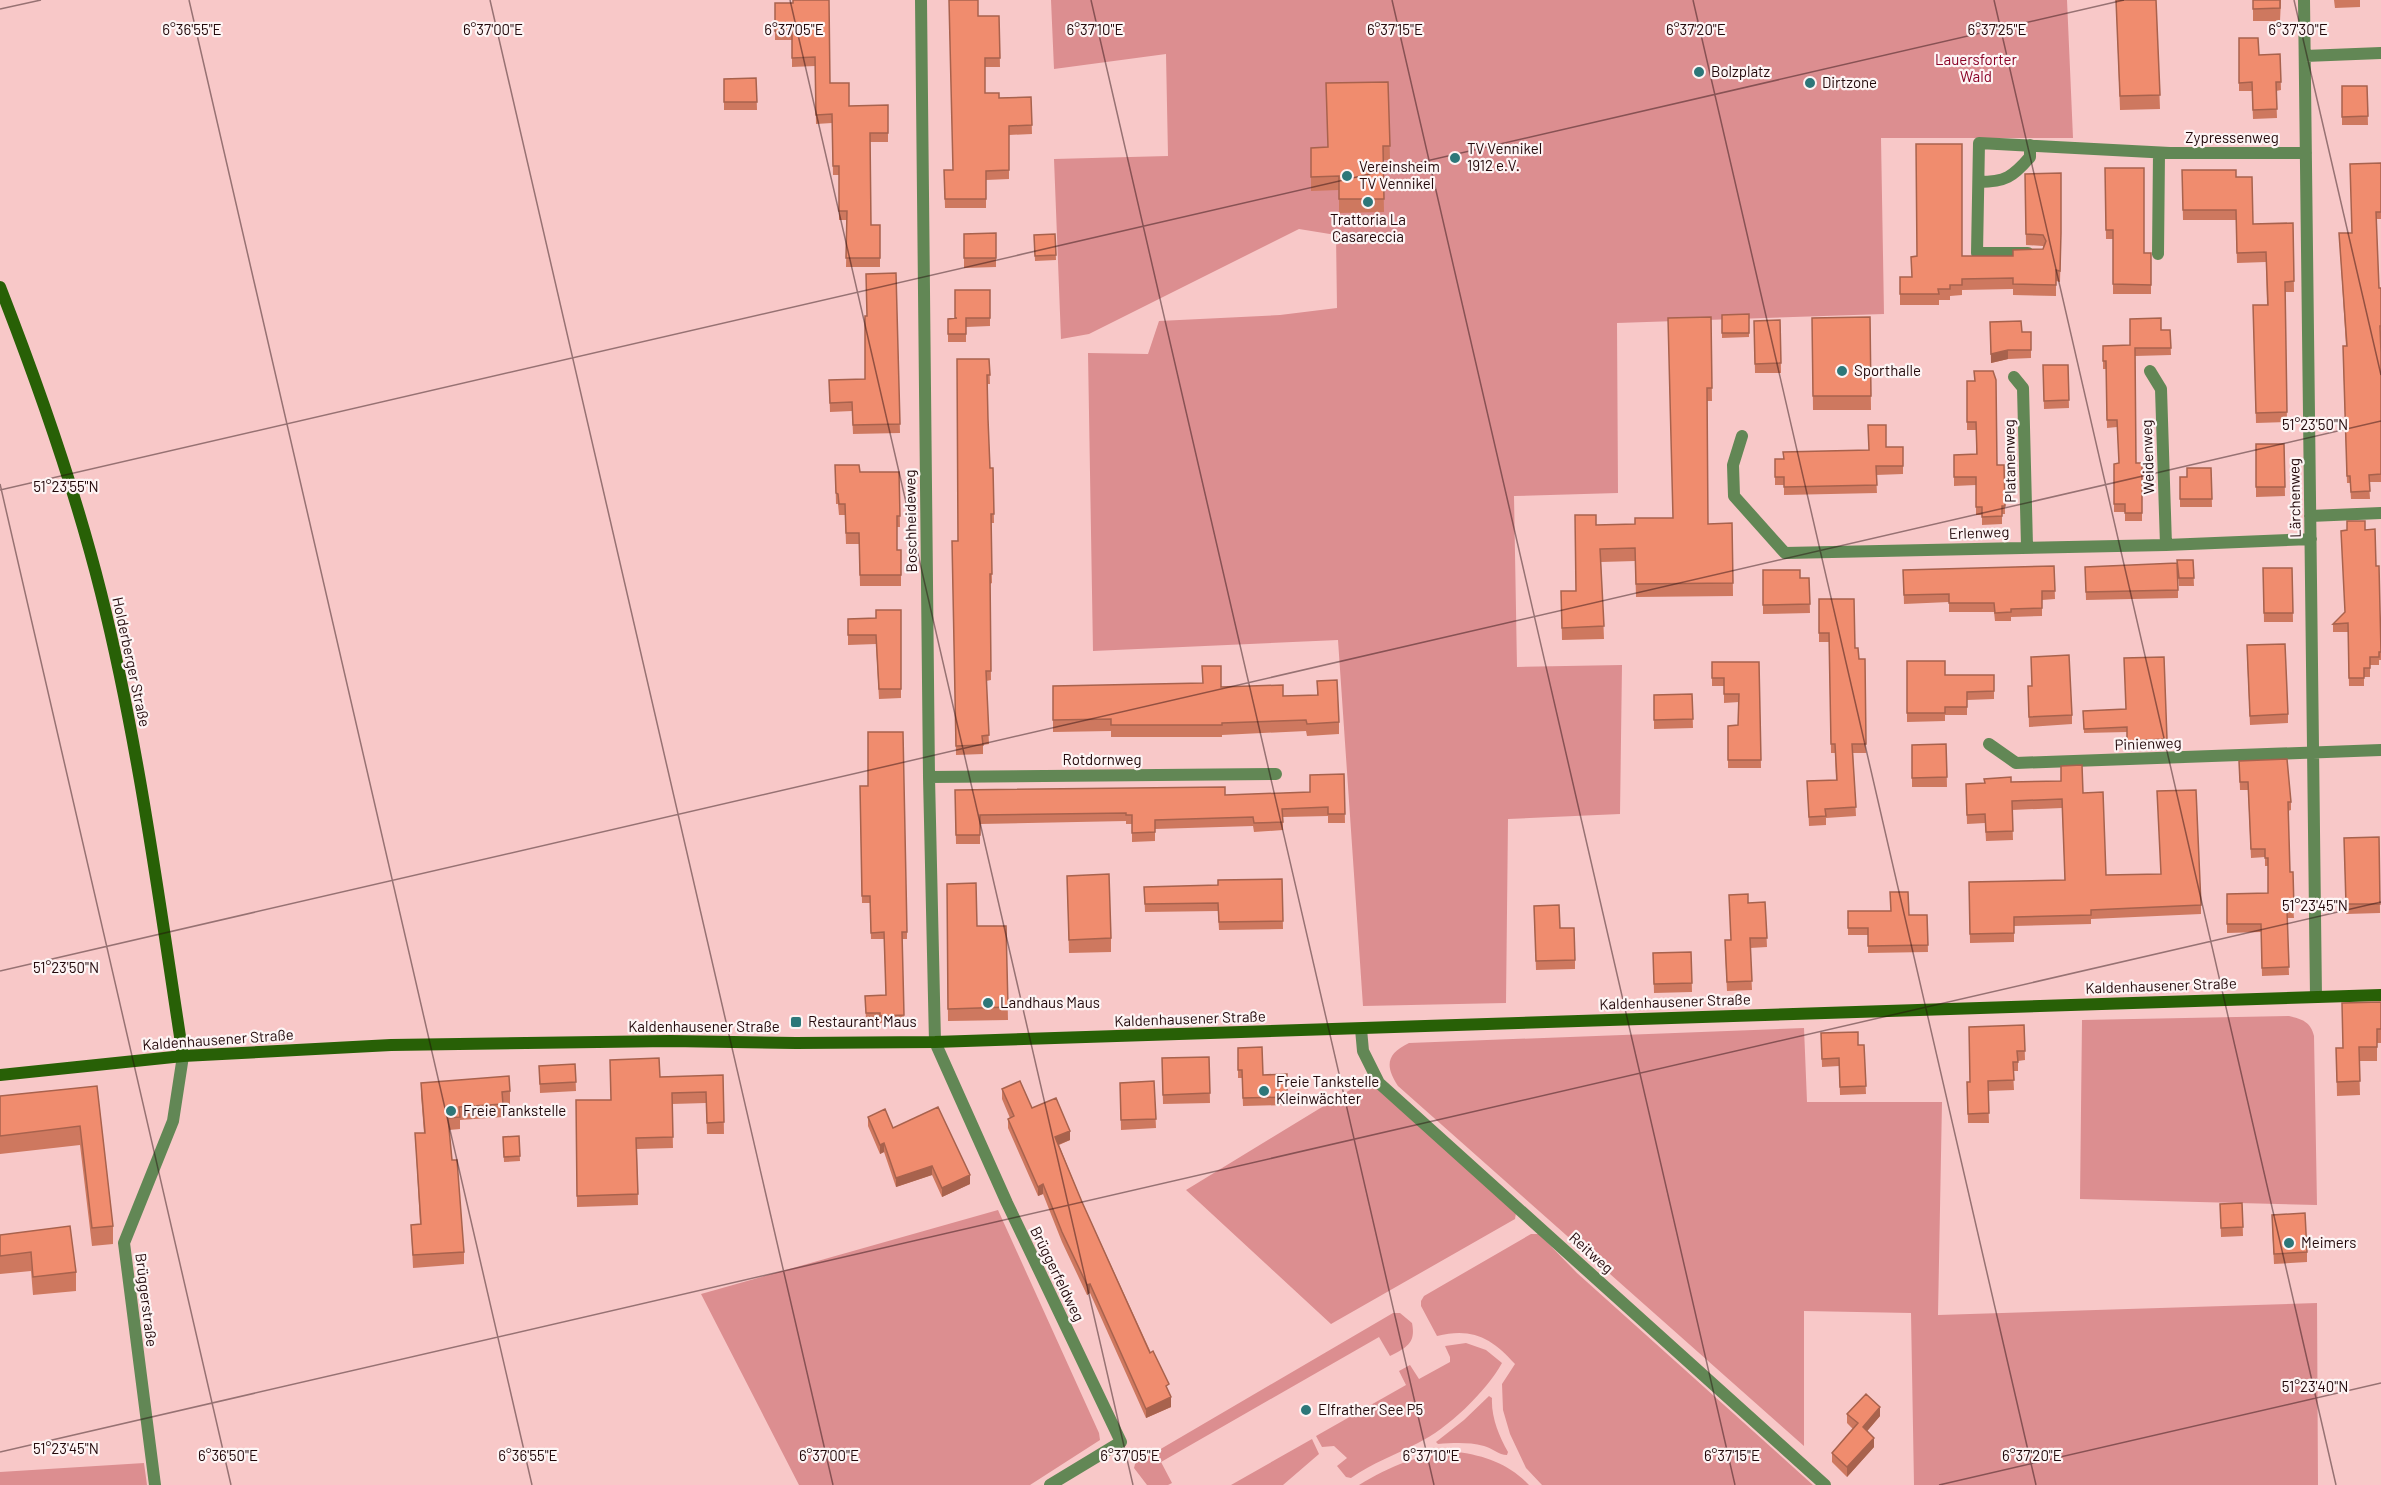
<svg xmlns="http://www.w3.org/2000/svg" width="2381" height="1485" viewBox="0 0 2381 1485" font-family="Barlow,sans-serif">
	<rect width="100%" height="100%" fill="#f8c8c8"/>
	<path fill="#dc8e90" d="M1051 0H2067L2073 138H1881L1884 314 1617 323 1618 493 1514 496 1517 667 1622 665 1620 814 1508 819 1506 1003 1363 1006 1338 640 1093 651 1088 353 1148 354 1159 321 1280 315 1337 308 1336 235 1299 229 1089 334 1061 339 1054 159 1168 156 1166 54 1054 69Z
		M2289 1016C2302 1019 2311 1022 2314 1036L2317 1205 2080 1199 2082 1020Z
		M1804 1028 1807 1102H1942L1938 1315 2317 1303 2318 1485H1914L1911 1313 1804 1311V1446L1398 1086C1385 1066 1386 1054 1409 1043Z
		M1368 1079 1516 1213 1515 1219 1331 1324 1186 1190Z
		M998 1210 1099 1433 1100 1440 1030 1485H799L701 1294Z
		M1531 1234H1539L1577 1273 1813 1485H1542L1526 1468 1510 1434 1503 1410 1502 1384 1515 1364C1492 1338 1472 1327 1437 1336L1421 1306V1301L1424 1296Z
		M1393 1313H1400L1412 1323C1416 1343 1407 1347 1390 1356L1379 1337 1161 1462 1172 1483 1168 1485H1147L1134 1468 1135 1464Z
		M1466 1343 1486 1350 1502 1363C1486 1392 1447 1429 1418 1443 1395 1455 1372 1463 1351 1478L1346 1477 1337 1466 1347 1458 1334 1446 1322 1447 1316 1436 1406 1385 1399 1371 1410 1365 1419 1379 1450 1362V1357L1445 1346Z
		M1489 1396 1492 1398C1491 1417 1499 1436 1508 1452L1507 1455C1499 1455 1492 1448 1484 1446 1468 1442 1454 1443 1438 1444L1436 1442 1464 1420Z
		M1312 1439 1319 1454 1283 1485H1231Z
		M1458 1452C1486 1456 1509 1464 1529 1485H1359C1390 1466 1421 1453 1458 1452Z
		M144 1463 147 1485H0V1472Z"/>
	<g fill="none" stroke-linecap="round" stroke-linejoin="round">
		<path stroke="#628755" stroke-width="12" d="M921 0 929 777 935 1042 1007 1203 1121 1442 1050 1485
			M2304 0 2316 997
			M2305 56 2381 53
			M1979 182C2005 182 2013 177 2030 157V145
			M2028 253H1977L1979 143 2170 153H2306
			M2158 254 2159 153
			M2150 371 2161 389 2166 545
			M2014 377 2023 388 2027 546
			M1742 436 1733 465 1734 496 1785 553 2166 545 2311 539
			M2310 516 2381 513
			M1989 744 2016 763 2381 750
			M929 777 1276 774
			M1361 1029 1363 1051 1379 1083 1825 1485
			M155 1485 124 1243 173 1121 183 1056"/>
		<path stroke="#286006" stroke-width="12" d="M0 287C39 387 75 489 101 593 139 745 159 901 183 1056
			M0 1075 183 1056 391 1045 670 1041 796 1043 935 1042 2381 995"/>
	</g>
	<path fill="#ce785f" d="M2116 0H2156L2160 109 2120 110Z
		M2253 0H2281L2280 21H2253Z
		M2334 0H2360V7L2335 8Z
		M775 3H793L830 83 849 106 888 105V142H870L871 225H880V267H846L847 220H839V175H833L832 123 816 124 815 66 792 67V40H775Z
		M978 16H999L1000 67H985V93L999 98 1031 97 1032 134 1009 135V179L986 180V208H945L944 170H953Z
		M2239 38 2259 55 2280 54 2281 90 2276 91 2277 118 2253 119 2252 91H2239Z
		M756 78 757 110H724V79Z
		M1388 82 1390 160H1383L1384 212 1339 213V190L1311 191V148L1327 147Z
		M2342 86H2367L2368 125H2342Z
		M2381 163V219H2376L2379 288H2381V482H2369L2370 499H2351L2350 483H2347L2343 353 2346 346 2339 233H2352Z
		M2105 168 2144 253H2151V294H2113V239H2106Z
		M2182 170 2236 177 2253 224 2293 223 2294 292H2285L2287 422 2256 423 2253 305H2267L2266 262 2237 263 2236 220H2183Z
		M2025 174 2061 244 2060 282 2056 281V296L2013 295V289L1962 290V295L1950 296V300H1939V305H1900V277H1912L1962 256H2013L2043 249V246L2026 245Z
		M996 233V267L964 268V234Z
		M1055 234 1056 260 1035 261 1034 235Z
		M896 273 900 433 853 434 852 411 830 412 829 380 865 379 867 316Z
		M990 290V326L966 327V342H948V319L955 318Z
		M1749 314V337L1722 338V315Z
		M1711 317 1712 401H1707L1708 524 1732 523 1733 596 1636 597 1635 561 1601 562 1604 639 1562 640 1561 591H1576L1596 525 1635 524 1673 518Z
		M1870 317 1871 410H1813L1812 318Z
		M1780 320 1781 373H1755L1754 321Z
		M1990 322 2022 332H2031V358L2008 359 1991 363Z
		M2161 330H2170L2171 355 2135 356 2136 463H2142V521H2125V512H2114V464L2119 463 2117 427 2107 428 2106 369H2103V346L2130 345Z
		M989 359 990 384H987L988 419 990 468H993L994 523H991L992 583 990 584 991 680 986 681 989 744 983 745V754L956 755 952 541H958Z
		M2043 365H2068L2069 408 2044 409Z
		M1967 381 1997 465H2004L2005 514H2002V524L1982 525V515H1976V485L1954 486V455L1976 454V430H1967Z
		M2256 444H2284L2285 496 2256 497Z
		M1886 447H1903V474L1876 475 1877 493 1784 495V485H1775V459H1784L1868 450Z
		M835 465 860 472H899L900 527H897V550H901V586H860L859 544H846L845 515H839L838 504H836Z
		M2211 468 2212 507H2180V477H2187Z
		M2365 530 2376 566 2381 626V660H2379V665H2370V677H2364V686H2349L2348 632H2333V624L2345 613Z
		M2193 560 2194 586H2179L2178 573V598L2086 600 2085 567 2177 563Z
		M2054 566 2055 599 2042 600V616L2011 617V621H1995L1994 612H1949V602L1904 604 1903 570Z
		M2263 568H2292L2293 622H2264Z
		M1763 570 1800 578H1809L1810 613 1763 614Z
		M1819 599 1855 648 1859 659 1866 753H1853L1856 816 1826 818V825L1809 826 1807 781 1836 780 1835 753H1831L1829 642H1819Z
		M901 610V698L879 699 876 644 848 645V619L876 618Z
		M2247 655 2288 714V723L2250 725Z
		M2031 657 2072 715V724L2029 727 2028 686H2032Z
		M2164 657 2167 744 2127 746V732L2084 733 2083 711 2126 709Z
		M1907 661 1945 675H1994V699L1967 700V715H1945V721L1907 722Z
		M1712 662H1759L1761 768H1728V726L1738 725 1739 702 1724 703V686H1712Z
		M1317 681 1339 722V734L1307 736 1306 731 1222 735V737H1111V731L1053 732V686L1221 687 1283 696 1317 695Z
		M1692 694 1693 728 1654 729V695Z
		M1946 744 1947 787H1912V745Z
		M2239 761 2291 802V810L2288 811 2290 872 2294 918H2287L2289 975 2262 976 2261 932 2227 933V894L2268 893V866H2265V857L2251 858 2248 790H2240Z
		M1344 774 1345 823H1328V816L1283 817V830L1254 832 1253 826 1155 829V841L1132 842V824H1126V821L980 824V844H956L955 790 1225 795 1310 792Z
		M2011 782 2083 793 2106 875 2201 905V914L2091 919V924L2014 926V942L1970 943 1969 882 2065 880 2062 808 2012 810 2013 840 1986 841 1985 823 1967 824 1966 784Z
		M860 793 907 932V939H902L904 1022 880 1023V1020H866L865 996 886 995 885 968 884 939H871L870 903H862Z
		M2379 837 2380 913 2346 914 2344 838Z
		M1067 876 1111 938V952L1069 953Z
		M1282 879 1283 929 1219 930 1218 911 1145 912 1144 887 1218 885Z
		M947 884 977 926H1006L1008 1020 948 1021Z
		M1765 902 1767 947 1750 948 1752 990 1727 991 1725 949 1730 940Z
		M1534 906 1560 928 1575 960V969L1536 970Z
		M1848 911 1909 915H1927L1928 952 1868 953V935H1848Z
		M1691 952 1692 992 1654 993 1653 953Z
		M2381 1002V1043H2377V1061H2359L2360 1095 2337 1096 2336 1048H2343Z
		M2024 1025 2025 1060 2018 1061V1071H2013L2014 1090 1988 1091 1989 1123H1968L1967 1082H1970Z
		M1821 1033 1858 1045H1864L1866 1094 1840 1095 1839 1066 1822 1067Z
		M1238 1048 1263 1075 1287 1074V1105L1243 1106 1242 1078H1238Z
		M1209 1057 1210 1103 1163 1104 1162 1058Z
		M575 1064 576 1091 540 1093 539 1066Z
		M723 1075 724 1134H707L706 1103 672 1104 673 1148 637 1149 638 1205 577 1207 576 1100H610L660 1077Z
		M1154 1081 1156 1128 1121 1130 1120 1083Z
		M421 1083 510 1091V1104H503V1117L460 1120V1129L449 1130 452 1160 464 1252V1264L413 1268 411 1225 420 1224 415 1133H424L421 1095Z
		M97 1086 113 1226V1244L92 1246 80 1145 0 1154V1096Z
		M1002 1089 1032 1108 1070 1140 1059 1145 1082 1202 1169 1392 1171 1407 1146 1418 1090 1293 1087 1295 1062 1242 1043 1194 1038 1196 1008 1128V1119L1010 1118 1002 1099Z
		M868 1117 893 1128 970 1184 942 1197 932 1175 896 1187 884 1152 880 1154 868 1126Z
		M519 1136 520 1161 504 1162 503 1137Z
		M2242 1203 2243 1236 2221 1237 2220 1204Z
		M2272 1224 2307 1252V1262L2274 1264Z
		M0 1235 76 1272V1291L33 1295 31 1271 0 1274Z
		M1847 1414 1880 1416 1867 1431 1874 1447 1847 1477 1832 1462V1453L1853 1429 1847 1423Z"/>
	<path fill="#a8624d" d="M2008 350V359L1991 363V354Z
		M1070 1131V1140L1055 1146V1137Z
		M884 1143V1152L880 1154V1145Z
		M932 1166V1175L896 1187V1178Z
		M970 1175V1184L942 1197V1188Z
		M1043 1184V1194L1038 1196V1187Z
		M1090 1284V1293L1087 1295V1285Z
		M1171 1397V1407L1146 1418V1409Z
		M1880 1407V1416L1863 1436V1427Z
		M1874 1438V1447L1847 1477V1467Z"/>
	<path fill="#f08c6e" stroke="#a8624d" stroke-width="1.5" d="M793 0H829L830 83H849V106L888 105V133H870L871 225H880V258H846L847 211H839V166H833L832 114 816 115 815 57 792 58V31H775V3H793Z
		M949 0H978V16H999L1000 58H985V93H999V98L1031 97 1032 125 1009 126V170L986 171V199H945L944 170H953Z
		M2116 0H2156L2160 95 2120 96Z
		M2253 0H2280V8L2253 9Z
		M2239 38H2258L2259 55 2280 54 2281 82H2276L2277 109 2253 110 2252 82 2239 83Z
		M756 78 757 102H724V79Z
		M1388 82 1390 146H1383L1384 199H1339V176L1311 177V148L1328 147 1326 83Z
		M2342 86H2367L2368 116 2342 117Z
		M1916 144H1962V256H2013V250L2043 249 2046 241 2043 235 2026 234 2025 174 2061 173V233L2060 271 2056 270V285L2013 284V278L1962 279V285H1950V289H1938L1939 294H1900V277H1912L1911 257 1917 256Z
		M2381 163V212H2376L2379 288H2381V326H2380L2381 353V474L2369 475 2370 491 2351 492 2350 476H2347L2343 346H2347L2339 233H2352L2350 164Z
		M2105 168H2144V253H2151V285L2113 284V230H2106Z
		M2182 170H2236V177H2252L2253 224 2293 223 2294 281 2285 282 2287 412 2256 413 2253 305H2268L2266 252 2237 253 2236 210H2183Z
		M996 233V258H964V234Z
		M1055 234 1056 255 1035 256 1034 235Z
		M896 273 900 424 853 425 852 402 830 403 829 380 865 379V316H867L866 274Z
		M955 290H990V318H966V334H948V319L957 318H955Z
		M1749 314V333H1722V315Z
		M1711 317 1712 388H1707L1708 524 1732 523 1733 583 1636 584 1635 548 1600 549 1604 626 1562 628 1561 591H1576L1575 515H1596V525L1635 524V518H1673L1668 318Z
		M1870 317 1871 396H1813L1812 318Z
		M2161 318V330H2170L2171 348H2135L2136 463H2142V513H2125V504H2114V464L2119 463 2117 420H2107L2106 361H2103V346L2130 345V319Z
		M1780 320 1781 363 1755 364 1754 321Z
		M2021 321 2022 332H2031V350H2008L1991 354 1990 322Z
		M957 359H989L990 375H987L988 419 990 468H993L994 514H991L992 574H990L991 671H986L989 735 982 736 983 745 956 746 952 541H958Z
		M2043 365H2068L2069 400 2044 401Z
		M1974 371H1993L1996 380 1997 465H2004L2005 506H2002V516L1982 517V507H1976V477H1954V455L1977 454 1976 422H1967V381H1975Z
		M1868 425H1886V447H1903V466H1876L1877 485 1784 487V477H1775V459H1784L1783 452 1869 450Z
		M2256 444H2284L2285 487H2256Z
		M835 465H859L860 472H899L900 516H897V550H901V575H860L859 533H846L845 504H839L838 494 836 493Z
		M2187 468H2211L2212 499H2180V477H2187Z
		M2347 521H2365V530L2375 529 2376 566H2379L2381 652H2379V657H2370V668H2364V678H2349L2348 623 2333 624 2345 612 2341 531 2347 530Z
		M2177 560H2193L2194 578H2179Z
		M2177 563 2178 590 2086 592 2085 567Z
		M2054 566 2055 591H2042V608L2011 609V612L1995 613 1994 603H1949V594L1904 595 1903 570Z
		M2263 568H2292L2293 613H2264Z
		M1763 570H1800V578H1809L1810 604 1763 605Z
		M1819 599H1854L1855 648H1858L1859 659H1865L1866 744H1852L1856 807 1825 809 1826 816 1809 817 1807 781 1837 780 1835 744H1831L1829 633H1819Z
		M876 610H901V689H879L876 635H848V619L876 618Z
		M2285 644 2288 714 2250 716 2247 645Z
		M2069 655 2072 715 2029 717 2028 686H2032L2031 657Z
		M2164 657 2167 739 2127 741V727L2084 729 2083 711 2126 709 2124 658Z
		M1907 661H1945V675H1994V691L1967 692V707H1945V713H1907Z
		M1712 662H1759L1761 760H1728V726L1738 725 1739 694H1724V678H1712Z
		M1202 666H1221V687L1283 685V696L1318 695 1317 681 1337 680 1339 722 1307 724 1306 720 1222 723V725H1111V719L1053 720V686L1203 683Z
		M1692 694 1693 719 1654 720V695Z
		M868 732H903L907 932H902L904 1015 880 1016V1013H866L865 996 886 995 884 932 871 933 870 896H862L860 786H868Z
		M1946 744 1947 777 1912 778V745Z
		M2287 759 2291 802H2288L2290 872H2293L2294 909 2287 910 2289 967 2262 968 2261 924H2227V894L2268 893V858H2265V849H2251L2248 782H2240L2239 761Z
		M2082 765 2083 793 2103 792 2106 875 2161 874 2157 791 2196 790 2201 905 2091 910V915L2014 917V933L1970 934 1969 882 2065 880 2062 799 2012 801 2013 831 1986 832 1985 814 1967 815 1966 784 1985 783 1984 779 2011 777V782L2061 781V766Z
		M1344 774 1345 814H1328V807L1282 809 1283 822 1254 823 1253 817 1155 820V832L1132 833V815H1126V813L980 815V835H956L955 790 1225 787V795L1310 792V775Z
		M2379 837 2380 904H2346L2344 838Z
		M1109 874 1111 938 1069 940 1067 876Z
		M1282 879 1283 921 1219 922 1218 903 1145 904 1144 887 1218 885V880Z
		M976 883 977 926H1006L1008 1007 948 1009 947 884Z
		M1890 892H1908L1909 915H1927L1928 945 1868 946V928H1848V911H1891Z
		M1748 894V903L1765 902 1767 938H1750L1752 981 1727 982 1725 940H1731L1729 895Z
		M1559 905 1560 928H1574L1575 960 1536 961 1534 906Z
		M1691 952 1692 983 1654 984 1653 953Z
		M2381 1002V1029H2377V1047H2359L2360 1081 2337 1082 2336 1048H2343L2342 1003Z
		M2024 1025 2025 1051H2017L2018 1062H2013L2014 1080 1988 1081 1989 1113 1968 1114 1967 1082H1970L1969 1027Z
		M1858 1032V1045H1864L1866 1086 1840 1087 1839 1058 1822 1059 1821 1033Z
		M1262 1047 1263 1075 1287 1074V1097L1243 1098 1242 1070H1238V1048Z
		M1209 1057 1210 1093 1163 1095 1162 1058Z
		M659 1058 660 1077 723 1075 724 1122 707 1123 706 1092 672 1093 673 1137 636 1138 638 1194 577 1196 576 1100H611L610 1060Z
		M575 1064 576 1082 540 1084 539 1066Z
		M509 1076 510 1091 502 1092 503 1104 459 1107 460 1117 448 1118 452 1160H457L464 1252 413 1255 411 1225 421 1224 415 1133H425L421 1083Z
		M1020 1081 1032 1108 1056 1098 1070 1131 1055 1137 1082 1202 1150 1353 1153 1351 1169 1384 1166 1386 1171 1397 1146 1409 1090 1284 1087 1285 1062 1232 1043 1184 1038 1187 1008 1119 1014 1116 1002 1089Z
		M1154 1081 1156 1119 1121 1120 1120 1083Z
		M97 1086 113 1226 92 1228 80 1126 0 1136V1096Z
		M938 1107 970 1175 942 1188 932 1166 896 1178 884 1143 880 1145 868 1117 885 1109 893 1128Z
		M519 1136 520 1156 504 1157 503 1137Z
		M2242 1203 2243 1227 2221 1228 2220 1204Z
		M2305 1213 2307 1252 2274 1254 2272 1215Z
		M70 1226 76 1272 33 1277 31 1252 0 1256V1235Z
		M1866 1394 1880 1407 1863 1427 1874 1438 1847 1467 1832 1453 1858 1423 1847 1414Z"/>
	<path fill="none" stroke="#22080a" stroke-width="1.5" stroke-opacity="0.45" d="M189 0 532 1485M490 0 833 1485M790 0 1133 1485M1091 0 1434 1485M1392 0 1735 1485M1693 0 2036 1485M1994 0 2336 1485M2294 0 2381 375M0 9 41 0M0 484 231 1485M0 490 2124 0M0 971 2381 421M0 1452 2381 902M1939 1485 2381 1383"/>
	<g fill="#2d7779" stroke="#fdf4f4" stroke-width="2">
		<circle cx="1699" cy="72" r="6"/>
		<circle cx="1810" cy="83" r="6"/>
		<circle cx="1455" cy="158" r="6"/>
		<circle cx="1347" cy="176" r="6"/>
		<circle cx="1368" cy="202" r="6"/>
		<circle cx="1842" cy="371" r="6"/>
		<circle cx="988" cy="1003" r="6"/>
		<rect x="790" y="1016" width="12" height="12" rx="3"/>
		<circle cx="1264" cy="1091" r="6"/>
		<circle cx="451" cy="1111" r="6"/>
		<circle cx="2289" cy="1243" r="6"/>
		<circle cx="1306" cy="1410" r="6"/>
	</g>
	<g text-anchor="middle" stroke-width="4.5" stroke-linejoin="round" paint-order="stroke">
		<g font-size="15" fill="#8a0327" stroke="#fdf4f4">
			<text x="1976" y="65">Lauersforter<tspan x="1976" dy="17">Wald</tspan></text>
		</g>
		<g font-size="15" fill="#22080a" stroke="#fdf4f4" text-anchor="start">
			<text x="1711" y="77">Bolzplatz</text>
			<text x="1822" y="88">Dirtzone</text>
			<text x="1467" y="154">TV Vennikel<tspan x="1467" dy="17">1912 e.V.</tspan></text>
			<text x="1359" y="172">Vereinsheim<tspan x="1359" dy="17">TV Vennikel</tspan></text>
			<text x="1368" y="225" text-anchor="middle">Trattoria La<tspan x="1368" dy="17">Casareccia</tspan></text>
			<text x="1854" y="376">Sporthalle</text>
			<text x="1000" y="1008">Landhaus Maus</text>
			<text x="808" y="1027">Restaurant Maus</text>
			<text x="1276" y="1087">Freie Tankstelle<tspan x="1276" dy="17">Kleinwächter</tspan></text>
			<text x="463" y="1116">Freie Tankstelle</text>
			<text x="2301" y="1248">Meimers</text>
			<text x="1318" y="1415">Elfrather See P5</text>
		</g>
		<g font-size="15" fill="#22080a" stroke="#fdf4f4">
			<text x="2232" y="143">Zypressenweg</text>
			<text transform="translate(2148 457) rotate(-92)" y="5">Weidenweg</text>
			<text transform="translate(2010 461) rotate(-91)" y="5">Platanenweg</text>
			<text transform="translate(2295 498) rotate(-91)" y="5">Lärchenweg</text>
			<text transform="translate(911 521) rotate(-91)" y="5">Boschheideweg</text>
			<text transform="translate(1979 533) rotate(-2)" y="5">Erlenweg</text>
			<text transform="translate(131 662) rotate(78)" y="5">Holderberger Straße</text>
			<text transform="translate(2148 744) rotate(-2)" y="5">Pinienweg</text>
			<text x="1102" y="765">Rotdornweg</text>
			<text transform="translate(2161 986) rotate(-2)" y="5">Kaldenhausener Straße</text>
			<text transform="translate(1675 1002) rotate(-2)" y="5">Kaldenhausener Straße</text>
			<text transform="translate(1190 1019) rotate(-2)" y="5">Kaldenhausener Straße</text>
			<text x="704" y="1032">Kaldenhausener Straße</text>
			<text transform="translate(218 1040) rotate(-4)" y="5">Kaldenhausener Straße</text>
			<text transform="translate(1591 1253) rotate(42)" y="5">Reitweg</text>
			<text transform="translate(1057 1274) rotate(64)" y="5">Brüggerfeldweg</text>
			<text transform="translate(146 1300) rotate(83)" y="5">Brüggerstraße</text>
		</g>
	</g>
	<g font-size="15" text-anchor="middle" fill="#22080a" stroke="#fdf4f4" stroke-width="4.5" stroke-linejoin="round" paint-order="stroke">
		<text x="192" y="35">6°36'55"E</text>
		<text x="493" y="35">6°37'00"E</text>
		<text x="794" y="35">6°37'05"E</text>
		<text x="1095" y="35">6°37'10"E</text>
		<text x="1395" y="35">6°37'15"E</text>
		<text x="1696" y="35">6°37'20"E</text>
		<text x="1997" y="35">6°37'25"E</text>
		<text x="2298" y="35">6°37'30"E</text>
		<text x="2315" y="430">51°23'50"N</text>
		<text x="66" y="492">51°23'55"N</text>
		<text x="2315" y="911">51°23'45"N</text>
		<text x="66" y="973">51°23'50"N</text>
		<text x="2315" y="1392">51°23'40"N</text>
		<text x="66" y="1454">51°23'45"N</text>
		<text x="228" y="1461">6°36'50"E</text>
		<text x="528" y="1461">6°36'55"E</text>
		<text x="829" y="1461">6°37'00"E</text>
		<text x="1130" y="1461">6°37'05"E</text>
		<text x="1431" y="1461">6°37'10"E</text>
		<text x="1732" y="1461">6°37'15"E</text>
		<text x="2032" y="1461">6°37'20"E</text>
	</g>
</svg>
